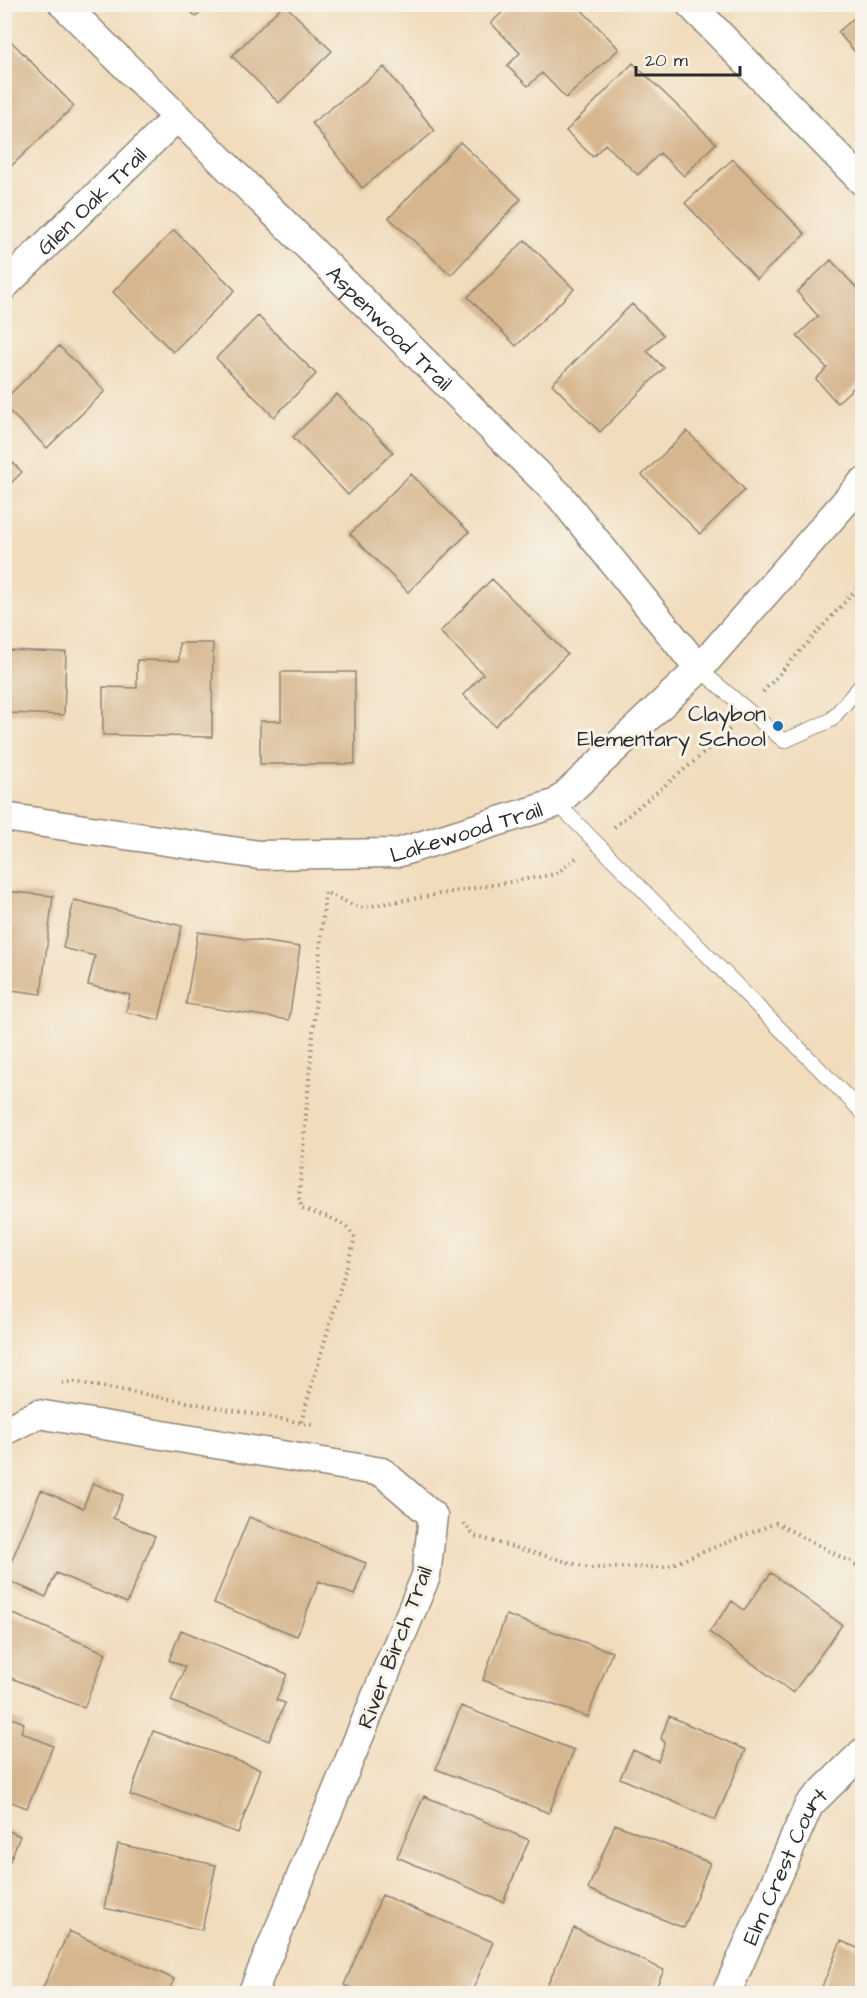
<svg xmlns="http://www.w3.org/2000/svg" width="867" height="1998" viewBox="0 0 867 1998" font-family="'Architects Daughter',sans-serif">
	<rect width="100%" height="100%" fill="#f7f3e8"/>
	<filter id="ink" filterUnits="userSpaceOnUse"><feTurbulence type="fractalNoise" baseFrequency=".0167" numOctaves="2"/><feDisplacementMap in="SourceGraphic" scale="12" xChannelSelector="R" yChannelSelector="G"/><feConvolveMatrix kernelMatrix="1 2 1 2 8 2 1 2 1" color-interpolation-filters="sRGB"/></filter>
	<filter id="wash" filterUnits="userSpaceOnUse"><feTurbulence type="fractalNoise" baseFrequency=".008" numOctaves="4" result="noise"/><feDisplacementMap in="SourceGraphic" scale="24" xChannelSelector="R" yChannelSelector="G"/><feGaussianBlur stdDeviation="1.35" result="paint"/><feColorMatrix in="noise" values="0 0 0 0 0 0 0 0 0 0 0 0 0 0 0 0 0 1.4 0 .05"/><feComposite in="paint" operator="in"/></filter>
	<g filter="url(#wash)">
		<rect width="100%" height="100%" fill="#f1dcbc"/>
		<g id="blocks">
			<path fill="#d6b68e" d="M184 4H208L196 17Z
				M284 4 332 51 279 103 232 56Z
				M511 4H576L619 49 566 98 542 73 528 86 507 66 520 53 491 23Z
				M862 11V60L838 32Z
				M7 37 74 106 4 173V39Z
				M633 63 716 143 684 176 660 153 638 175 605 144 593 157 566 131Z
				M384 67 435 131 362 188 312 123Z
				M460 142 521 199 451 275 389 218Z
				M733 159 805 234 757 279 685 203Z
				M174 230 235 290 173 352 113 292Z
				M525 240 574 289 516 346 468 297Z
				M831 260 862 294V380L837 403 816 379 827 368 797 336 818 316 797 292Z
				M632 304 663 335 647 351 664 368 600 432 552 384Z
				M258 316 316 374 274 417 216 358Z
				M59 346 105 391 47 448 4 406V400Z
				M337 394 393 452 348 495 293 437Z
				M687 431 745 490 700 534 642 475Z
				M4 454 22 472 4 490Z
				M411 474 469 532 408 592 350 534Z
				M492 579 567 654 495 726 463 695 483 674 440 632Z
				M179 643H213L212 737 103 735V687L137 688V660L179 661Z
				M4 650 66 652 64 715 4 713Z
				M281 672H355V764H260V721H281Z
				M4 891 53 896 41 994 4 989Z
				M74 900 182 926 159 1020 126 1012 130 995 88 985 95 956 63 948Z
				M198 932 300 947 289 1020 186 1004Z
				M93 1483 123 1495 113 1518 155 1536 127 1603 56 1573 46 1597 4 1579 41 1490 83 1508Z
				M249 1517 366 1563 354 1595 319 1581 297 1636 214 1603Z
				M771 1573 842 1625 793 1693 709 1632 732 1601 744 1610Z
				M6 1611 106 1653 84 1708 4 1675Z
				M506 1615 612 1652 588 1717 483 1680Z
				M181 1630 287 1674 276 1700 285 1703 269 1741 171 1701 185 1667 169 1660Z
				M461 1706 574 1750 549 1813 436 1769Z
				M4 1715 24 1723 21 1732 53 1746 27 1808 4 1799Z
				M669 1716 746 1750 715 1820 620 1778 633 1750 658 1761 665 1743 661 1738Z
				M153 1731 261 1769 238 1833 130 1795Z
				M424 1796 529 1840 503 1902 397 1857Z
				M615 1824 710 1863 684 1928 588 1889Z
				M5 1829 20 1836 5 1873Z
				M118 1844 216 1865 202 1930 104 1908Z
				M382 1895 493 1942 471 1994H365L344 1985Z
				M574 1928 664 1970 653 1994H543Z
				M69 1931 174 1979 168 1994H40Z
				M841 1941 862 1950V1994H819Z"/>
		</g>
	</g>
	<g filter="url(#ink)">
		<use href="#blocks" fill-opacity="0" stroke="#8e8474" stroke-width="1.5"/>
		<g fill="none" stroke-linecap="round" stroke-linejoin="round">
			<g stroke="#8e8474" stroke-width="16">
				<path id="service" d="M699 669 784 741 831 720 862 684
					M557 803 862 1112"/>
			</g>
			<g stroke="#8e8474" stroke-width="31">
				<g id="minor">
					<path id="s1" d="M63 4 560 496 699 669"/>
					<path d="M690 4 862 181"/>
					<path id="s2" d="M4 286 177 117"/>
					<path id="s3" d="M4 817 259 855 397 853 557 803 699 669 862 483"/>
					<path d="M4 1431 38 1414 382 1472 433 1516 426 1576 252 1994"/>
					<path id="s4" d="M726 1994 809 1805 862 1753"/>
				</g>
			</g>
			<path stroke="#8e8474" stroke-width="4" stroke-dasharray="1.5 4.5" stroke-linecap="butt" d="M763 692 862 583
				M614 827 719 741 732 727
				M62 1383 75 1382 314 1425
				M4 1389 16 1388
				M301 1422 355 1238C343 1218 323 1216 302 1209L299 1197 325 892 359 908 556 874 576 858
				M464 1523 474 1536 589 1568 665 1567 776 1523 862 1568"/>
			<use href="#service" stroke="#fff" stroke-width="14"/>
			<use href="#minor" stroke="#fff" stroke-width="28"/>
		</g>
	</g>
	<circle fill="#1f6fb2" stroke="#f7f3e8" stroke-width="2" cx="778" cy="726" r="6"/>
	<g text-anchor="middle" stroke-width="6" stroke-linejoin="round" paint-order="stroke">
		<g font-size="22" fill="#2b2b2b" stroke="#f7f3e8">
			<text dy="8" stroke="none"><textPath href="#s2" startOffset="122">Glen Oak Trail</textPath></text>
			<text dy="8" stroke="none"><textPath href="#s1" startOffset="460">Aspenwood Trail</textPath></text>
			<text dy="8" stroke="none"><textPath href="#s3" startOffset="468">Lakewood Trail</textPath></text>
			<text transform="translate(394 1647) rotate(-69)" y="8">River Birch Trail</text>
			<text dy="8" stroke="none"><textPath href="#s4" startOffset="141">Elm Crest Court</textPath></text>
		</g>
		<g font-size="22" fill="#2b2b2b" stroke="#f7f3e8" text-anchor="end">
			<text x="766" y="721">Claybon<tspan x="766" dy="25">Elementary School</tspan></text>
		</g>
	</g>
	<rect width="867" height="1998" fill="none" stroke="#f7f3e8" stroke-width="24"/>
	<path d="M636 66v9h104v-9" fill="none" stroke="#2b2b2b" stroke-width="3"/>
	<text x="645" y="66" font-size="18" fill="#2b2b2b" stroke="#f7f3e8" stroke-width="4.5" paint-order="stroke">20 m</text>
</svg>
